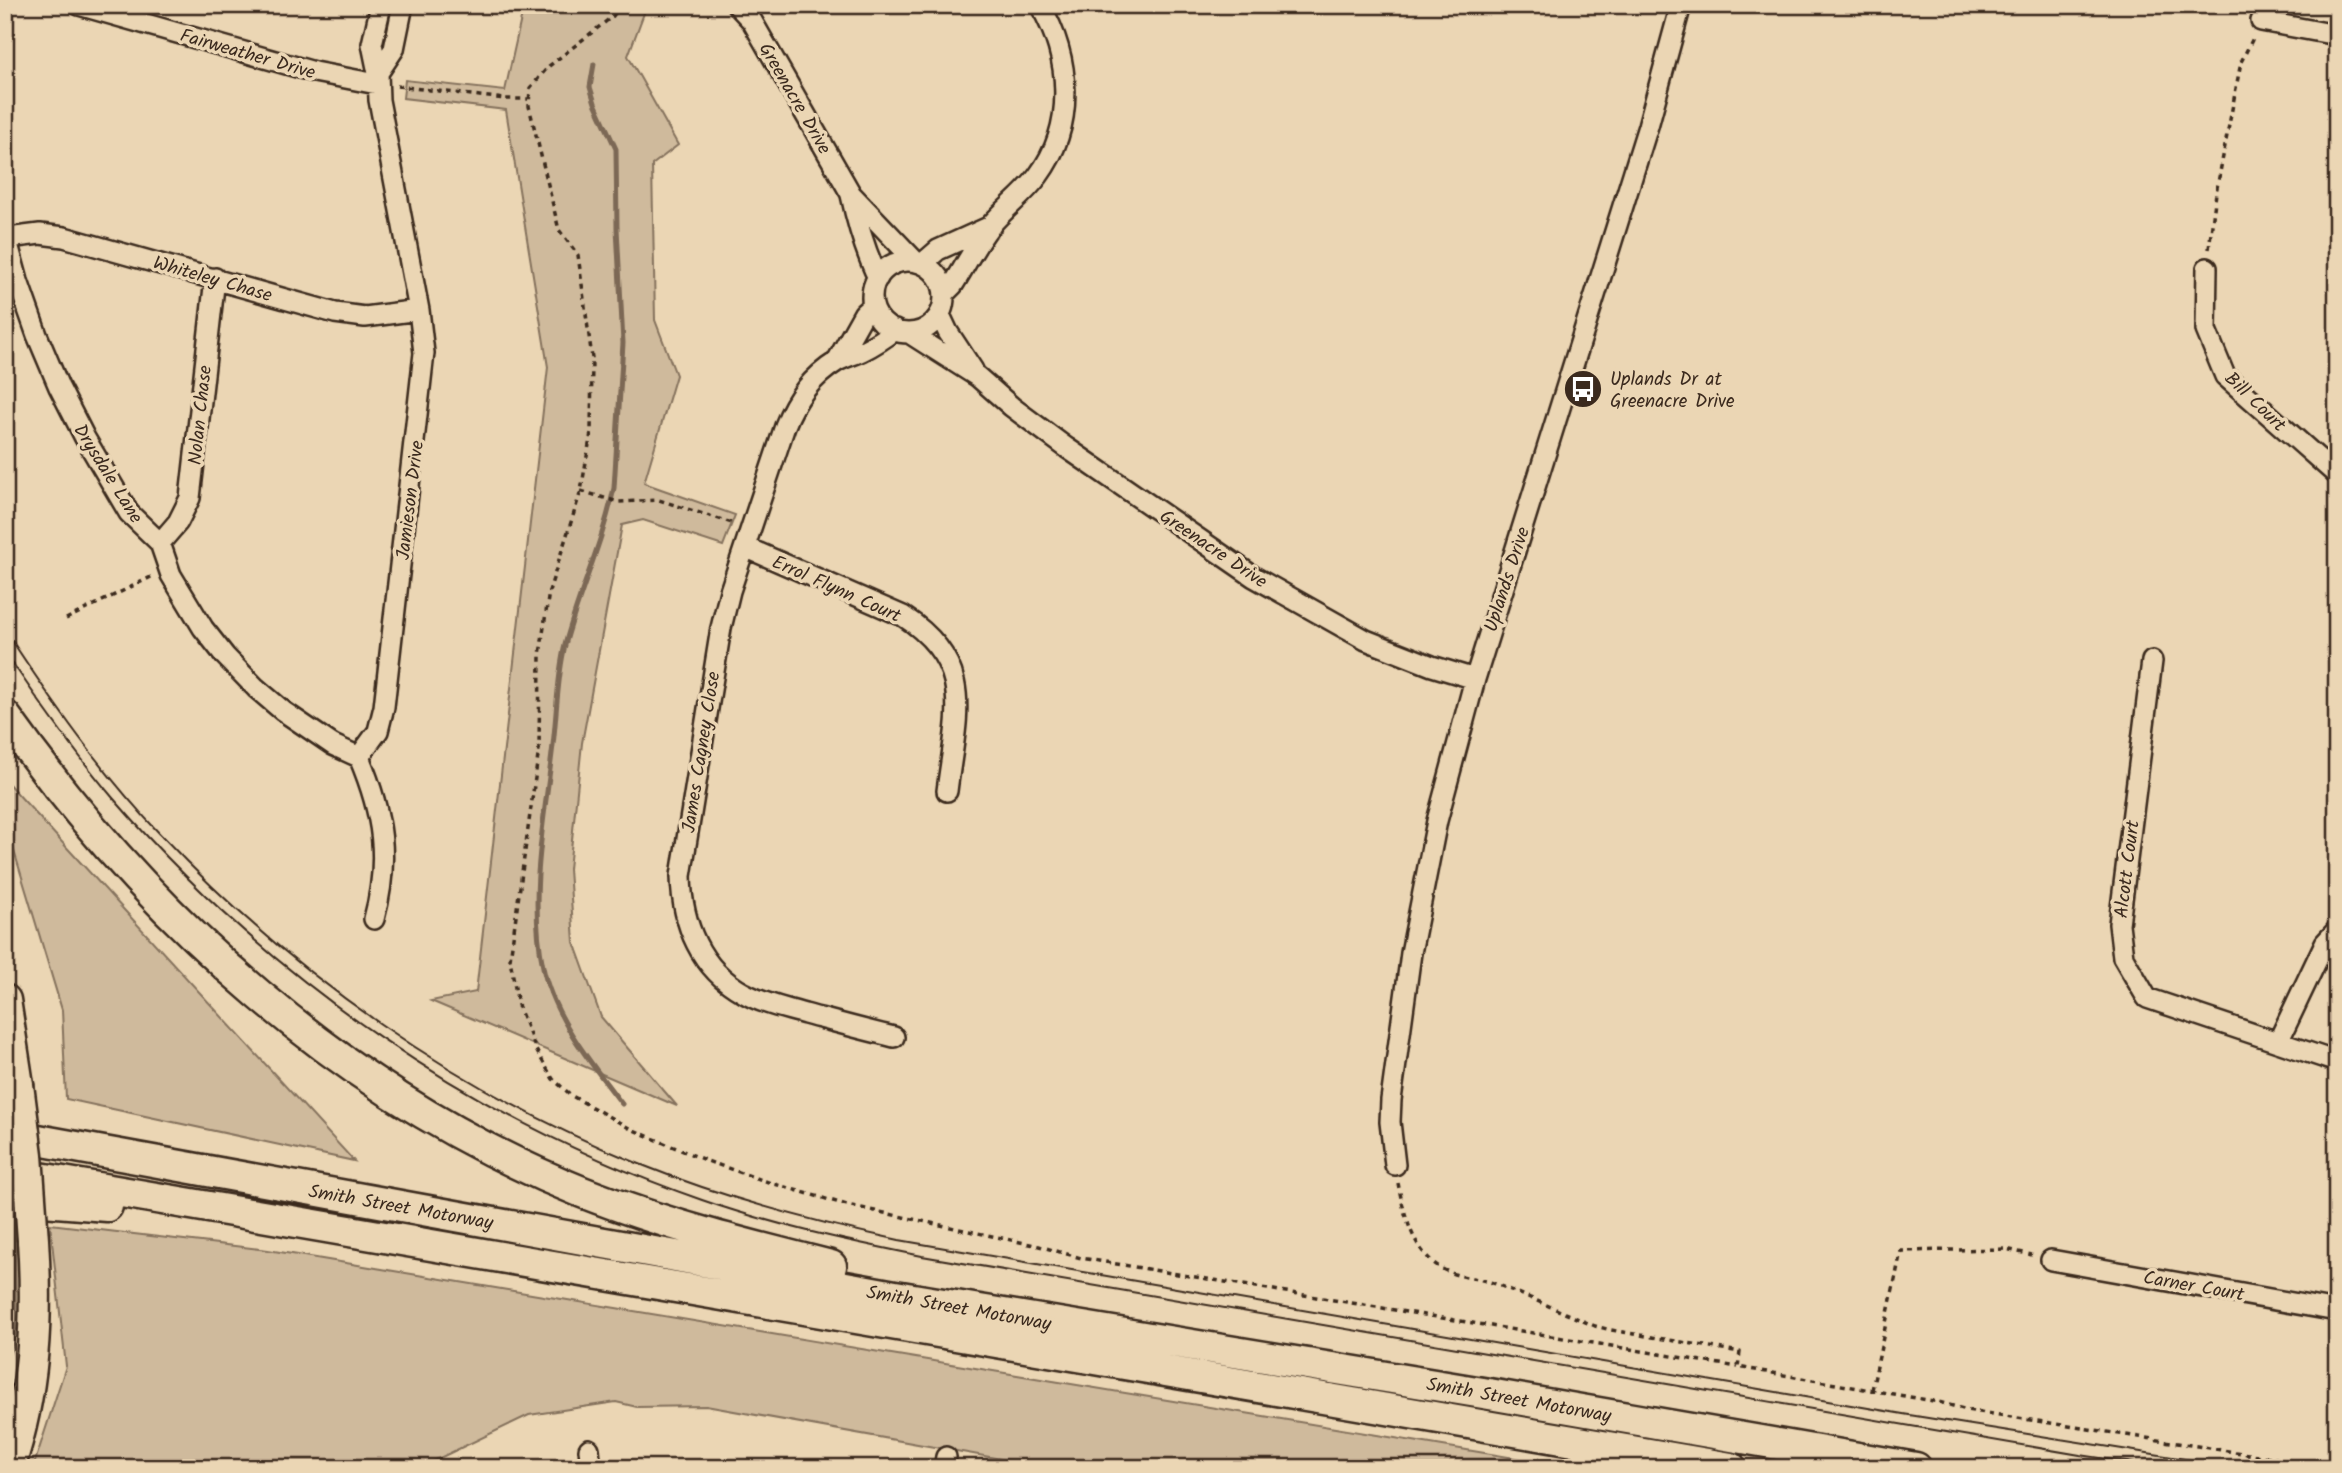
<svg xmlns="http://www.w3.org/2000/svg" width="2342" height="1473" viewBox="0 0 2342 1473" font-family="Kalam,sans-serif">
	<rect width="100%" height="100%" fill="#ebd6b4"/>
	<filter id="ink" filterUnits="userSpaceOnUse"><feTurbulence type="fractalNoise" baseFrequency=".0143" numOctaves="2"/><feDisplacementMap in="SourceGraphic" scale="14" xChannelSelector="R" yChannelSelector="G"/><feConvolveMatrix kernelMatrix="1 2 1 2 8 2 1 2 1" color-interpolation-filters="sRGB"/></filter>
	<g filter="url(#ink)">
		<path fill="#cfba9c" stroke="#85725d" stroke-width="2" d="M524 5H647L628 56 678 145 652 165 655 320 676 375 644 483 735 515 723 546 643 520 622 525 582 743 569 869 574 942 601 1017 677 1106 431 1001 476 992 548 367 506 110 403 98 405 80 505 91Z
			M5 780 354 1161 66 1099 62 1010 5 821Z
			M5 1215 15 1216 16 1332 5 1369Z
			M50 1224 268 1250 1575 1468H1051L706 1406 637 1407 616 1402 529 1415 419 1468H33L66 1366Z"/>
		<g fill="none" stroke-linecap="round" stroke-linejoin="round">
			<path stroke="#7b6855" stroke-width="5" d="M594 64 590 87 595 103 616 149 617 228 623 343 614 488C603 542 579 592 565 645 557 677 557 712 553 745 545 816 528 896 543 967 552 1015 592 1065 622 1104"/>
			<g stroke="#3b2a1e" stroke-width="24">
				<path id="minor" d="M79 5 314 72 377 84
					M737 5 752 21 851 194 915 261
					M2261 21 2337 35
					M378 73 394 49 403 5
					M851 195C857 223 865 251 878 278
					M5 233 18 281 37 335 59 387 85 438 129 513 160 543 171 575 203 628 225 656 256 688 283 711 333 745 359 757
					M8 238 40 234 64 237 335 313 365 317 419 310
					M872 297a36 36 0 1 1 72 0a36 36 0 1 1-72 0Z
					M923 263 938 250 991 226
					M2207 268 2206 330 2225 376 2337 475
					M945 293 953 285C965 266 976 244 990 226 1005 208 1024 195 1038 176 1076 125 1071 58 1040 5
					M940 315 948 332 973 370
					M909 333 978 377 1012 407 1067 448 1254 577 1366 640 1432 666 1475 679
					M837 361 864 313 873 305
					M160 543 178 522 190 498 215 278
					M745 547 903 616C977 664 956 717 947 791
					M2152 661 2119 924 2123 957 2147 998 2337 1062
					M374 919C390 859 383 814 359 757L378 731 384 707 424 353 419 310 379 100 378 73 372 44 381 5
					M894 1037C864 1030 835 1022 805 1014 785 1008 763 1004 744 993 700 969 682 924 681 876L721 628 730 591 785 426C795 400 812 377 836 362 844 357 854 355 862 351 874 345 885 338 895 330
					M2278 1042 2325 943 2337 930
					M1395 1165 1390 1122 1391 1100 1411 953 1437 821 1475 679 1648 126 1681 5
					M2051 1260 2337 1311
					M589 1449 591 1468
					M944 1468 946 1457"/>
			</g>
			<g stroke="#3b2a1e" stroke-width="35">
				<path id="highway" d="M5 716C150 920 347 1098 582 1192 663 1224 747 1245 831 1266
					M5 1000 18 1085
					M5 1134 895 1296 1489 1394 1916 1468
					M5 1172 1731 1468
					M5 1198 107 1206
					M9 1468C34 1393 38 1318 33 1240"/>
			</g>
			<path stroke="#3b2a1e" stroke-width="3.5" stroke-dasharray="5 5" stroke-linecap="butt" d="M621 5 613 16 549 66 530 88 529 106 559 230 578 255 592 358 591 433 581 491 549 591 540 655 539 749 510 959 518 1005 536 1050 553 1079 572 1096 631 1129 707 1161 771 1183 847 1205 1039 1246 1081 1258 1738 1367
				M397 86 505 99H528
				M2209 249 2216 193 2241 62 2253 38
				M581 491 618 502 659 500 735 524
				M66 619 153 576
				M1398 1183C1405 1219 1415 1261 1454 1274 1468 1278 1482 1279 1496 1284 1529 1297 1562 1312 1595 1326L1611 1330 1740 1352 1738 1367 1939 1402 1967 1410 2337 1468
				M1872 1390 1901 1251 2006 1249 2032 1255"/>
			<use href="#minor" stroke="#ebd6b4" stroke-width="19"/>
			<use href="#highway" stroke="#ebd6b4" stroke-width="30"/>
			<path stroke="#3b2a1e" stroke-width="2" d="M5 630C52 702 102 773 161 835 294 976 457 1090 637 1163 721 1197 810 1221 899 1240L1903 1414 2241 1468
				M5 652C39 702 74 752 113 798 270 980 474 1121 702 1200 773 1225 848 1241 922 1256L2080 1455 2167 1468"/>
			<g stroke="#3b2a1e" stroke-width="35" stroke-linecap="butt">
				<path id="highway-bridge" d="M18 1085 27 1155 33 1240"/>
			</g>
			<use href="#highway-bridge" stroke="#ebd6b4" stroke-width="30"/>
		</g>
	</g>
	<defs>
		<g id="bus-disc" transform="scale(2.0125)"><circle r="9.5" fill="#3b2a1e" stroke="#ebd6b4"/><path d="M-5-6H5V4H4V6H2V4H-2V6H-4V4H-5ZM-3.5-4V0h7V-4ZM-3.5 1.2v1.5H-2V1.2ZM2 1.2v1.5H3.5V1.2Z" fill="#fff"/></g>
	</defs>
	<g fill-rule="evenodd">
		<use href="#bus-disc" x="1583" y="389"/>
	</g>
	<g text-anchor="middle" stroke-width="7" stroke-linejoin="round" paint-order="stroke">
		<g font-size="19" fill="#3b2a1e" stroke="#ebd6b4">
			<text transform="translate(248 53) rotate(16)" y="7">Fairweather Drive</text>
			<text transform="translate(796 98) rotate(60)" y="7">Greenacre Drive</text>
			<text transform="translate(213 278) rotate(16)" y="7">Whiteley Chase</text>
			<text transform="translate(2256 401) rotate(44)" y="7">Bill Court</text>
			<text transform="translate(199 415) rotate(-84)" y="7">Nolan Chase</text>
			<text transform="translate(109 473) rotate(58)" y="7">Drysdale Lane</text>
			<text transform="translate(409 500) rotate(-83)" y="7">Jamieson Drive</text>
			<text transform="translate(1214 548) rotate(34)" y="7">Greenacre Drive</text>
			<text transform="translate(1506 579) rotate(-72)" y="7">Uplands Drive</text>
			<text transform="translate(837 588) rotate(24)" y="7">Errol Flynn Court</text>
			<text transform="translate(700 752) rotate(-81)" y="7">James Cagney Close</text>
			<text transform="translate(2126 869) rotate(-83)" y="7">Alcott Court</text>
			<text transform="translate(401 1206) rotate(10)" y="7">Smith Street Motorway</text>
			<text transform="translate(2194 1285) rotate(10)" y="7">Carner Court</text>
			<text transform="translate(959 1307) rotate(10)" y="7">Smith Street Motorway</text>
			<text transform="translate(1519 1399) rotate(10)" y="7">Smith Street Motorway</text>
		</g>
		<g font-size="19" fill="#3b2a1e" stroke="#ebd6b4" text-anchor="start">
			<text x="1610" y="385">Uplands Dr at<tspan x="1610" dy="22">Greenacre Drive</tspan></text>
		</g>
	</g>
	<rect width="2342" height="1473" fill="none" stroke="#ebd6b4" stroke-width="28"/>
	<rect x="14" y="14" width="2314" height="1445" fill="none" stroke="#3b2a1e" stroke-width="2.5" filter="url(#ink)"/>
</svg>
